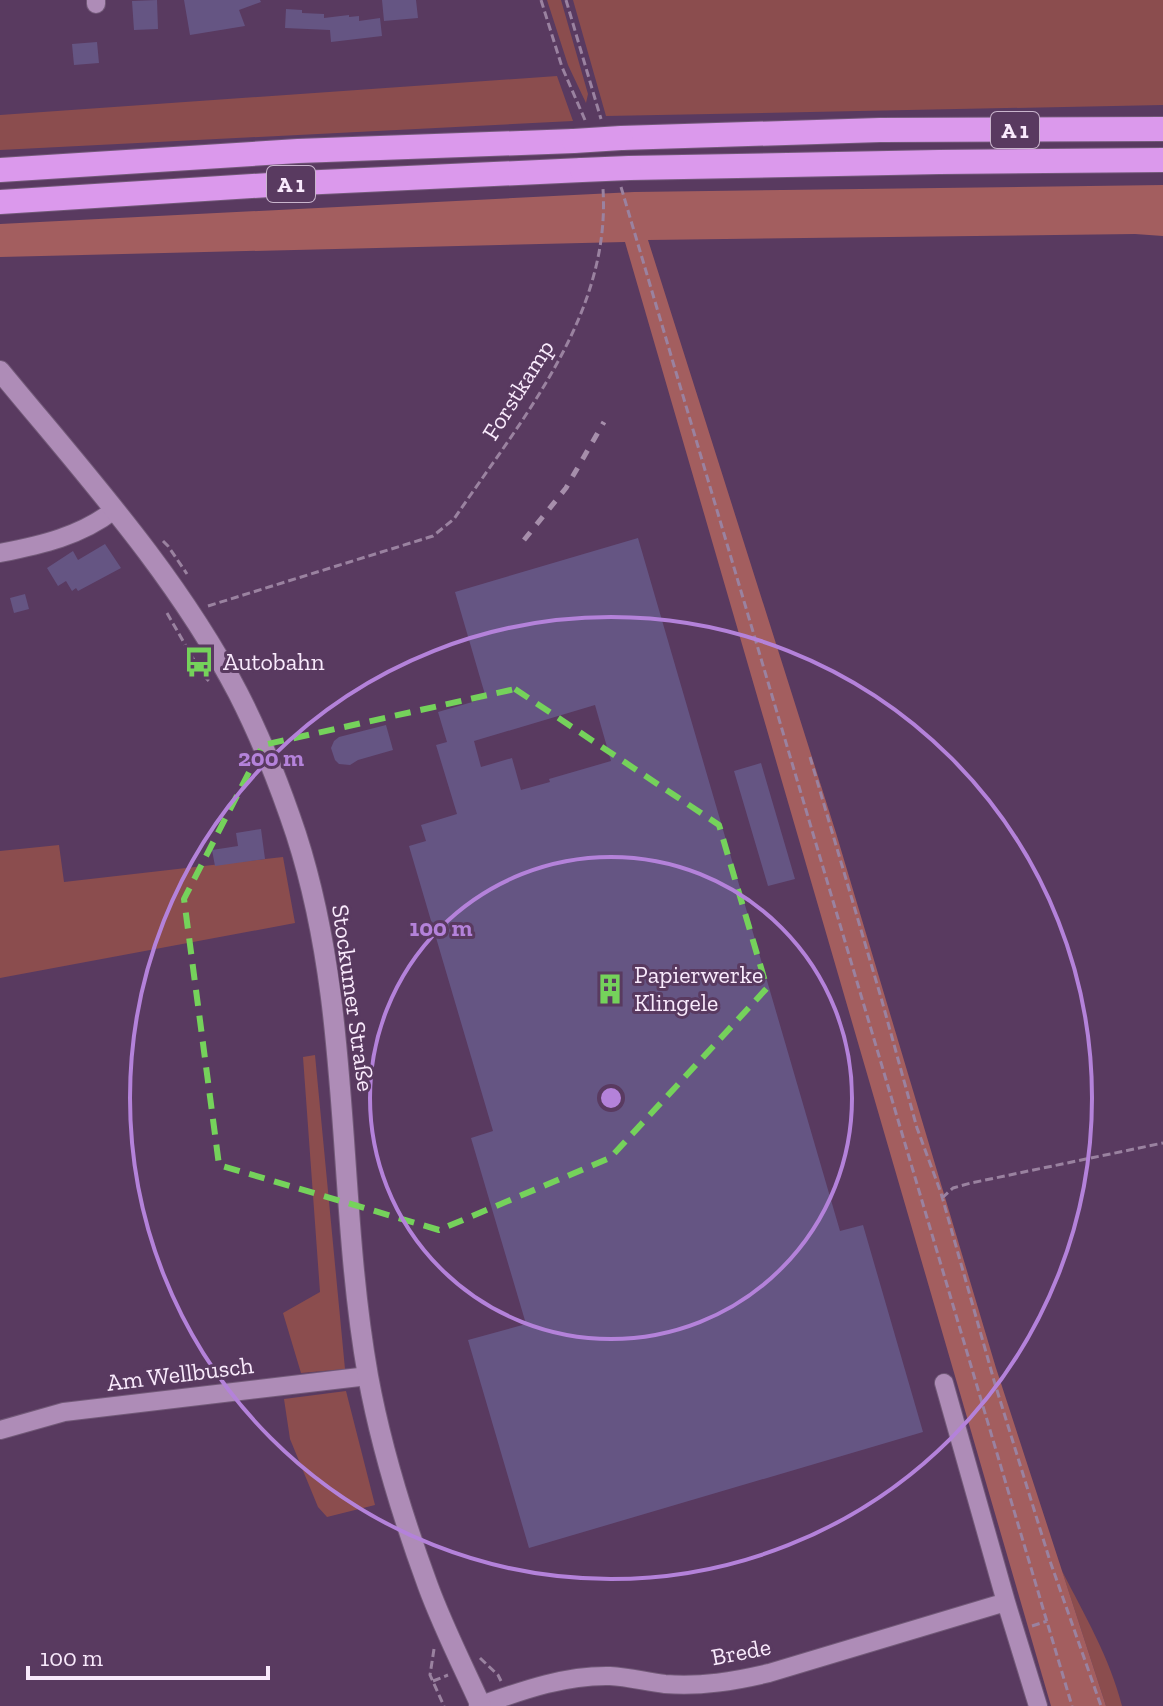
<svg xmlns="http://www.w3.org/2000/svg" width="1163" height="1706" viewBox="0 0 1163 1706" font-family="'Zilla Slab',serif">
	<rect width="100%" height="100%" fill="#593a60"/>
	<path fill="#8b4d4e" d="M547 0H561L588 94 586 103 568 65Z
		M573 0H1163V105L606 116Z
		M557 76 573 121 0 150V115Z
		M59 845 64 882 283 857 295 923 0 978V851Z
		M315 1055 345 1369 301 1373 283 1313 320 1292 303 1057Z
		M346 1391 375 1505 327 1517 318 1507 290 1439 284 1399Z
		M1062 1571C1084 1614 1110 1658 1122 1706H1106Z"/>
	<path fill="#a35e5f" d="M1163 185V236L1135 234 648 240 836 833 996 1368 1106 1706H1051L625 242 0 257V224L634 192Z"/>
	<path fill="#655583" fill-rule="evenodd" d="M157 0 158 29 134 30 132 1Z
		M184 0H260L261 2 239 10 245 26 190 35Z
		M382 0H416L418 18 384 21Z
		M286 9 302 10V13L324 14V18L349 15V17L359 16V21L380 18 382 36 331 42 330 30 285 28Z
		M97 42 99 63 74 65 72 44Z
		M638 538 840 1231 863 1225 923 1432 529 1548 468 1340 526 1324 471 1138 493 1131 409 846 426 841 421 825 457 814 436 745 447 742 438 712 486 698 455 592ZM595 705 611 761 549 779 550 782 521 790 512 758 481 767 474 741Z
		M105 544 121 568 78 591 76 588 72 591 66 581 58 586 47 568 73 551 78 560Z
		M25 594 29 609 14 613 10 598Z
		M386 725 393 750 358 760 350 765 339 764 335 760 331 748 334 741 339 737Z
		M761 763 795 879 768 886 734 771Z
		M261 829 265 859 215 866 212 850 238 846 236 833Z"/>
	<g fill="none" stroke-linecap="round" stroke-linejoin="round">
		<g stroke="#725978" stroke-width="20">
			<path id="street" d="M96 0V4
				M0 553C41 545 81 536 114 510
				M944 1383 1006 1602
				M0 1430 64 1412 368 1376
				M478 1706C521 1691 564 1675 610 1676 629 1677 647 1682 665 1684 701 1687 735 1681 769 1673L1006 1602 1038 1706"/>
		</g>
		<g stroke="#725978" stroke-width="22">
			<path id="secondary" d="M0 371C84 473 176 574 238 693 261 738 280 786 296 834 353 1010 336 1196 368 1376 381 1447 403 1518 428 1586 443 1627 463 1666 481 1706"/>
		</g>
		<g stroke="#725978" stroke-width="26">
			<path id="highway" d="M621 138 880 130 1163 129
				M629 168 939 162 1163 160
				M0 170 298 151 574 141
				M0 202 300 183 582 170"/>
		</g>
		<path stroke="#9a82a0" stroke-width="3" stroke-dasharray="8 4" stroke-linecap="butt" d="M541 0 562 67 585 120
			M566 0 601 119
			M621 187 1072 1706
			M163 541 168 546 187 574
			M208 606 433 536 454 519C521 420 611 315 603 189
			M167 613 202 674 209 681
			M810 757 882 1001 917 1128 941 1193 995 1384 1050 1561 1101 1706
			M942 1198 953 1188 971 1183 1163 1143
			M1032 1626 1047 1621
			M434 1649 430 1675 444 1706
			M480 1658 498 1675 501 1681
			M433 1681 448 1675"/>
		<use href="#street" stroke="#ae8cb7" stroke-width="18"/>
		<use href="#secondary" stroke="#ae8cb7" stroke-width="20"/>
		<use href="#highway" stroke="#db99ec" stroke-width="24"/>
		<path stroke="#a68eab" stroke-width="5" stroke-dasharray="10 10" stroke-linecap="butt" d="M524 540 566 488 604 422"/>
		<g stroke="#725978" stroke-width="26" stroke-linecap="butt">
			<path id="highway-bridge" d="M574 141 621 138
				M582 170 629 168"/>
		</g>
		<use href="#highway-bridge" stroke="#db99ec" stroke-width="24"/>
	</g>
	<path fill="none" stroke="#75d25b" stroke-width="6" stroke-dasharray="16 10" stroke-linejoin="round" d="M515 689 719 825 767 988 610 1158 439 1230 219 1165 184 899 263 745Z"/>
	<g fill="none" stroke="#b482da" stroke-width="4">
		<circle cx="611" cy="1098" r="241"/>
		<circle cx="611" cy="1098" r="481"/>
	</g>
	<defs>
		<g id="bus-bare" transform="scale(2.4)"><path d="M-5-6H5V4H4V6H2V4H-2V6H-4V4H-5ZM-3.5-4V0h7V-4ZM-3.5 1.2v1.5H-2V1.2ZM2 1.2v1.5H3.5V1.2Z" fill="#75d25b" stroke="#593a60" stroke-width="2.5" paint-order="stroke"/></g>
		<g id="building-bare" transform="scale(2.4)"><path d="M-4-6H4V6H1V3H-1V6H-4ZM-2.5-4.3h1.7v1.8h-1.7ZM.8-4.3h1.7v1.8H.8ZM-2.5-1h1.7V.8h-1.7ZM.8-1h1.7V.8H.8Z" fill="#75d25b" stroke="#593a60" stroke-width="2.5" paint-order="stroke"/></g>
	</defs>
	<g fill-rule="evenodd">
		<use href="#bus-bare" x="199" y="662"/>
		<use href="#building-bare" x="610" y="989"/>
	</g>
	<g text-anchor="middle" stroke-width="6" stroke-linejoin="round" paint-order="stroke">
		<g fill="#593a60" stroke="#c9b5cd" stroke-width="2">
			<rect x="991" y="112" width="48" height="36" rx="6"/>
			<rect x="267" y="166" width="48" height="36" rx="6"/>
		</g>
		<g font-size="22" font-weight="bold" fill="#f9eafc">
			<text x="1015" y="138">A 1</text>
			<text x="291" y="192">A 1</text>
		</g>
		<g font-size="24" fill="#f9eafc" stroke="#593a60">
			<text transform="translate(518 390) rotate(-58)" y="8">Forstkamp</text>
			<text transform="translate(353 998) rotate(82)" y="8">Stockumer Straße</text>
			<text transform="translate(180 1374) rotate(-7)" y="8">Am Wellbusch</text>
			<text transform="translate(741 1652) rotate(-11)" y="8">Brede</text>
		</g>
		<g font-size="24" fill="#f9eafc" stroke="#593a60" text-anchor="start">
			<text x="223" y="670">Autobahn</text>
			<text x="634" y="983">Papierwerke<tspan x="634" dy="28">Klingele</tspan></text>
		</g>
	</g>
	<circle cx="611" cy="1098" r="12" fill="#b482da" stroke="#593a60" stroke-width="4"/>
	<g font-size="24" text-anchor="middle" font-weight="bold" fill="#b482da" stroke="#593a60" stroke-width="6" stroke-linejoin="round" paint-order="stroke">
		<text x="271" y="766">200 m</text>
		<text x="441" y="936">100 m</text>
	</g>
	<path d="M28 1666v12h240v-12" fill="none" stroke="#f9eafc" stroke-width="4"/>
	<text x="40" y="1666" font-size="24" fill="#f9eafc" stroke="#593a60" stroke-width="6" paint-order="stroke">100 m</text>
</svg>
